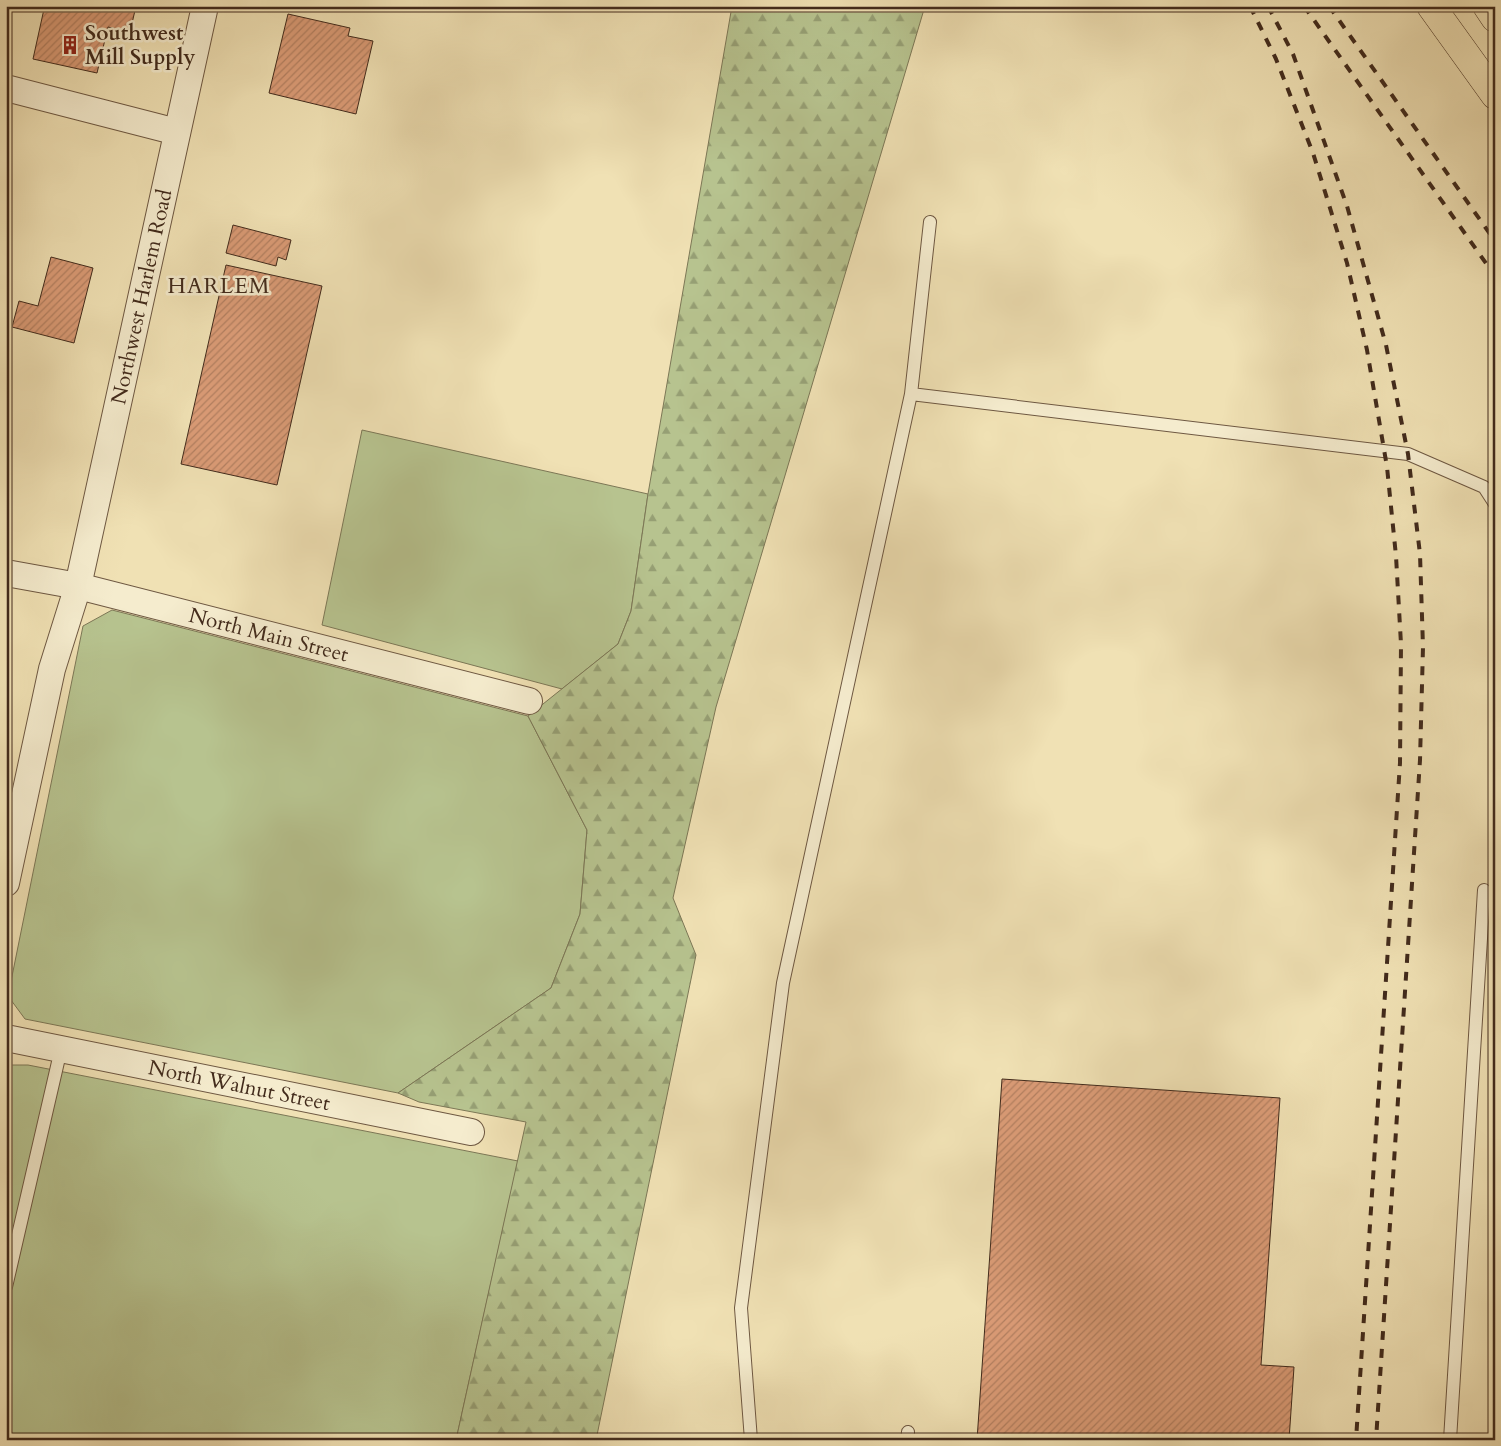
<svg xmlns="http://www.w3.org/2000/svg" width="1501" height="1446" viewBox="0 0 1501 1446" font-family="Cardo,serif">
	<defs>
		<pattern id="forest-firs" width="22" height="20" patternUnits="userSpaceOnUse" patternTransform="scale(1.25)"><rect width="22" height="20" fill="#b7c38f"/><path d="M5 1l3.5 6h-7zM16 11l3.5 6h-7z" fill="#969f74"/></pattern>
		<pattern id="building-hatch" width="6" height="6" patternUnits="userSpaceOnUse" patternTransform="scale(1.25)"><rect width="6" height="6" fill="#da9b76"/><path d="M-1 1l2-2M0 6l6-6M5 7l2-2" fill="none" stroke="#b27f60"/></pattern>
	</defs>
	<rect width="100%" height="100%" fill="#f0e1b4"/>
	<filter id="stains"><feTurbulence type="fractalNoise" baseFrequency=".004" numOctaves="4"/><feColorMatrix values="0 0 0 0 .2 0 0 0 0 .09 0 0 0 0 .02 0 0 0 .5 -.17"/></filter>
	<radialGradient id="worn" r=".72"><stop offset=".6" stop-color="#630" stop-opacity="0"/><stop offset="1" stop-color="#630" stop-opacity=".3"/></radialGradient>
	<path fill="#b7c38f" stroke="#7c7756" d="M362 430 648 494 631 611 618 644 562 689 322 625Z
		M112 610 528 716 587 830 580 914 551 988 398 1093 25 1019 8 996 83 626Z
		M9 1065H28L518 1161 456 1440H6V1066Z"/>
	<path fill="url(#forest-firs)" stroke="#7c7756" d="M732 6H925L716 707 673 898 696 955 596 1440H456L526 1122 419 1102 398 1093 551 988 580 914 587 830 528 716 618 644 631 611 648 494Z"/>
	<path fill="url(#building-hatch)" stroke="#422b1c" d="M33 6H136L130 32 108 27 97 73 33 59 44 9Z
		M288 14 350 28 348 36 373 41 356 114 269 93Z
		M233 225 291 240 286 260 278 257 276 266 226 253Z
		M51 257 93 268 74 343 12 327 19 301 38 306Z
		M226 265 322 286 277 485 181 464Z
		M1002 1079 1280 1098 1261 1365 1294 1367 1289 1440H977Z"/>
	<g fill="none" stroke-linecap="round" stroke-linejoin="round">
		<g stroke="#6e5842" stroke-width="14">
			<path id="lane" d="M911 394 1408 454 1484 487 1495 504
				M6 1287 61 1049
				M751 1440 741 1308 783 983 911 394 930 222
				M907 1440 908 1432
				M1450 1440 1484 890"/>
		</g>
		<g stroke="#6e5842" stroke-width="28">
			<g id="street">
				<path d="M6 88 177 132"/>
				<path id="s1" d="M6 573 78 586 529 701"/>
				<path id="s2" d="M6 883 52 669 78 586 205 6"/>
				<path id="s3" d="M6 1038 471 1132"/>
			</g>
		</g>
		<g stroke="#422b1c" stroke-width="29">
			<path id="highway" d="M1431 6 1495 95
				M1487 6 1495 18"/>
		</g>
		<use href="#lane" stroke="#f5ecce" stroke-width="12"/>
		<use href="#street" stroke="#f5ecce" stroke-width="26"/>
		<use href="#highway" stroke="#f0e1b4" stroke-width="28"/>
		<path stroke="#422b1c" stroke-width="4" stroke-dasharray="9 9" stroke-linecap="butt" d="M1250 6 1276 59 1313 153 1347 263 1367 350 1387 467 1396 556 1401 644 1400 763 1356 1440
			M1268 6 1293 54 1347 206 1386 345 1408 454 1420 554 1423 647 1420 760 1376 1440
			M1304 6 1495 276
			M1329 6 1495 241"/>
	</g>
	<defs>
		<g id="building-bare" transform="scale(1.5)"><path d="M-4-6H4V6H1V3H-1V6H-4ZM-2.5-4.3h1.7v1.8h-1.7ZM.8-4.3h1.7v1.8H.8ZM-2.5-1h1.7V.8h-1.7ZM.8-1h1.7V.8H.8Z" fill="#8f2418" stroke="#f5ecce" stroke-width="2.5" paint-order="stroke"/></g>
	</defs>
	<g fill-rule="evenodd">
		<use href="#building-bare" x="70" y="45"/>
	</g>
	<g text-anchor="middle" stroke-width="5" stroke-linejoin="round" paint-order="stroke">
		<g font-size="21" font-weight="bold" fill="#422b1c" stroke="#f5ecce" text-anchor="start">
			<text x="85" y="40">Southwest<tspan x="85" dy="24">Mill Supply</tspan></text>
		</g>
		<g font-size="21" fill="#422b1c" stroke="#f5ecce">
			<text dy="7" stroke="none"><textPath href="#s2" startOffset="602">Northwest Harlem Road</textPath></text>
			<text dy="7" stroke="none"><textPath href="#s1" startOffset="270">North Main Street</textPath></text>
			<text dy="7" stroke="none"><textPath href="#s3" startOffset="238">North Walnut Street</textPath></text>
		</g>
		<g font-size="22" letter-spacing="1" fill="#422b1c" stroke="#f5ecce">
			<text x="219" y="293">HARLEM</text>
		</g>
	</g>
	<rect width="1501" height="1446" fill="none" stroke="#f0e1b4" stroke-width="25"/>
	<rect x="8" y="8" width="1486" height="1431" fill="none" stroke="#422b1c" stroke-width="2.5"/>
	<rect x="12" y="12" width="1476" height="1421" fill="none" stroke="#422b1c"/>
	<rect width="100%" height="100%" filter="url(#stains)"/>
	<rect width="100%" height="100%" fill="url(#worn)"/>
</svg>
